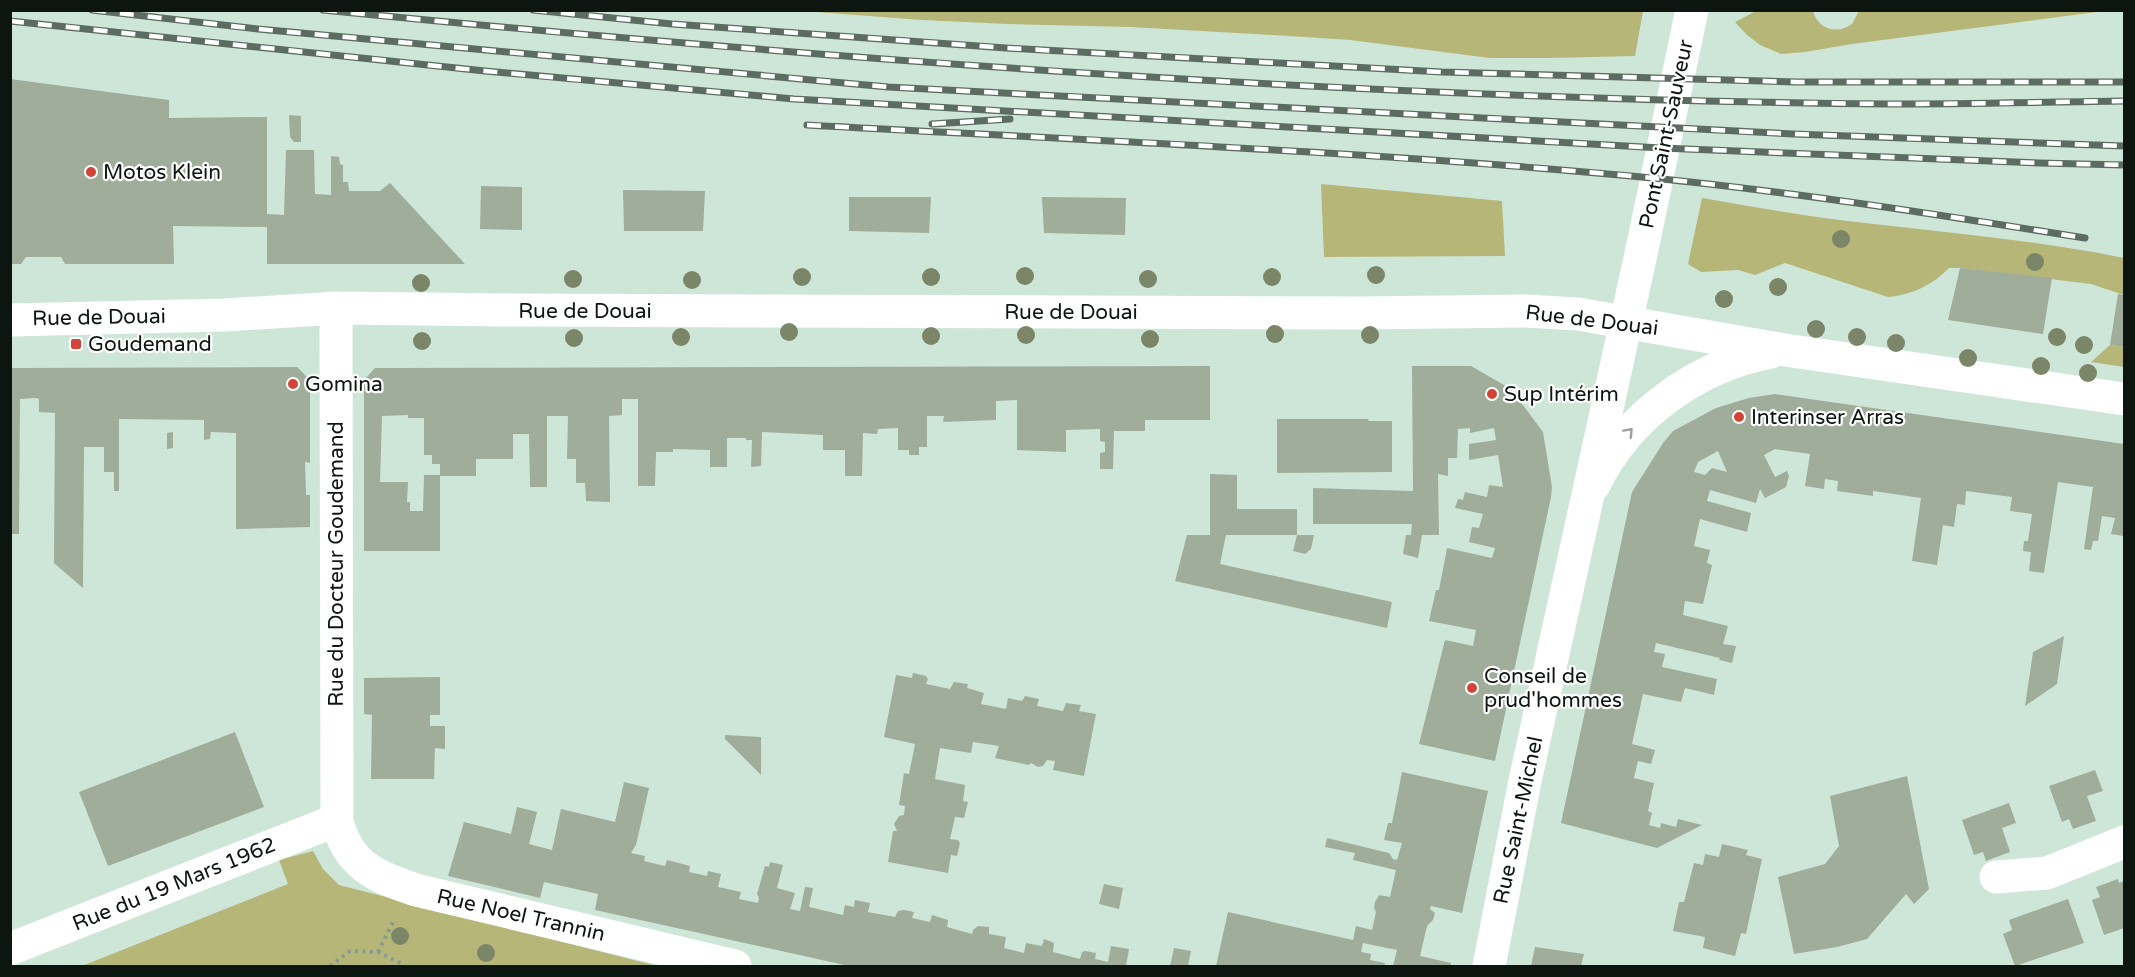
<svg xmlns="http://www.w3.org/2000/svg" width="2135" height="977" viewBox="0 0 2135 977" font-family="'Varela Round',sans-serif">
	<rect width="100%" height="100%" fill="#cee6d8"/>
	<path fill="#b6b678" d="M1758 10 1813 11C1818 29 1836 35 1852 24L1859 11H2105L1852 44 1805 52 1781 54 1760 45 1746 34 1735 22Z
		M803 11H1643L1635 56 1550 58H1490L1350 40 1273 35 1130 27 1007 24 922 20Z
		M1321 184 1502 201 1505 256 1324 257Z
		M1702 198C1759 208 1816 218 1874 224 1958 234 2042 241 2124 258V295L2091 284 1960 268H1949C1933 285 1911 295 1888 297L1785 263 1755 275 1738 270 1701 272 1688 264Z
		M2110 345 2124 347V367L2091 362Z
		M313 851 323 869 339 885 657 966H82L288 884 279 860Z"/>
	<path fill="#a0ad9a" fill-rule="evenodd" d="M10 79 169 100V118L267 117V214L284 215 286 150H314L315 194 331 195V156L339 157 340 164 343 165V182H348L349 191H380L390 183 465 264H267V227L173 226 174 264H65L61 257H26L21 264H10Z
		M289 115 301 116V142H294L290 137Z
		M481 186 522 187V230L480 229Z
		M623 190 705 191 703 231H624Z
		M849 197H931L929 233 849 231Z
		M1042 197 1126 198 1125 235 1044 233Z
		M1960 268 2052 278 2043 334 1948 320Z
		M2118 294 2124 295V347L2110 345Z
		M1210 366V420H1145V431H1114L1113 469H1100V453L1105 452V442L1100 441V429L1066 430V452L1017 450V400L996 401V420L943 422 944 416H927V447H919V455H909V450H898V428L878 429 877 434 863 433 862 476H845V450H823V435L762 432 761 466 751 467 752 440H746V438H727V467H710V450L673 449V452H656L655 486H638V399H622V415L609 416 610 502 586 501 585 483H576V459H567L568 416H547V487H530L529 434H513V459H476V476H440V551H364V380L375 368ZM408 415V418H424V455H432V464H440V475H424L423 511H410V502H407L408 482H380L382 416Z
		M1412 366H1471L1511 389 1543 432 1552 487 1551 497 1495 761 1419 744 1445 640 1473 646 1476 630 1429 621 1436 590H1439L1447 548 1492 558 1495 548 1469 542 1472 527 1479 528 1483 514 1455 508 1458 499 1463 500 1465 492 1487 497 1489 485 1503 487 1498 455 1469 460V444L1496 440 1494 428 1470 433V428L1458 429 1457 458H1448V476L1438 474 1439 535H1422L1418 558 1403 554 1406 535H1411L1412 524H1313V488L1413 491Z
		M297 367 310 380V463L305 462 306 495H310V527L236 529V433L211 432 210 439 204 440V420L119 419V491H114V472H104V447H84L83 588 54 563 55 413 39 412V399L36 398 20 399 19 534H10V368Z
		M1775 394 2124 444V523L2123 536 2111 534 2115 518 2102 516 2098 541H2093L2091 550 2084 549 2093 487 2058 482 2044 573 2029 571 2031 552 2023 551 2024 541H2028L2032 514 2010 511 2012 497 1966 491 1965 505 1957 504 1954 527 1943 525 1937 565 1912 561 1921 498 1873 491V496L1837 491 1838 481 1825 479 1824 489 1805 486 1810 454 1775 449 1764 455 1775 477 1787 471 1789 476 1786 487 1765 498 1760 489 1756 503 1710 490 1707 501 1751 513 1747 532 1700 519 1694 546 1710 550 1707 563 1712 565 1703 604 1685 601 1683 615 1728 626 1723 644 1736 646 1732 663 1719 660 1720 658 1656 643 1654 652 1665 654 1662 667 1717 679 1714 695 1685 688 1681 702 1643 694 1632 744 1655 750 1651 764 1638 761 1634 778 1654 783 1648 811 1652 813 1649 825 1660 828 1661 823 1676 827 1678 819 1702 825 1657 848 1561 823 1632 492 1663 443 1673 431 1716 408 1749 398ZM1718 451 1727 472 1712 468 1705 475 1694 472 1698 462Z
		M1277 419H1368L1369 421H1392V472L1277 473Z
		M173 432V448L167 449V433Z
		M1210 474 1237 475V509H1297V535H1226L1220 564 1392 602 1387 628 1175 581 1187 535H1210Z
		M1297 535H1314L1311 549 1305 554 1293 551Z
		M2064 636 2057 684 2025 706 2033 652Z
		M913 673 926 676 928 679 926 684 950 689 954 682 968 684 967 688 984 693 981 704 1006 709 1008 698 1022 701 1025 696 1039 699 1037 706 1063 711 1066 703 1081 705 1079 711 1096 714 1084 776 1053 770 1055 761 1047 760 1043 766 1038 767 1031 763 1029 765 995 758 999 746 973 742 971 753 940 748 935 779 965 785 963 801 968 802 964 818 955 817 950 839 958 840 960 843 957 856 951 855 948 873 888 862 893 831H897L894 824 899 816 904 815 905 806 899 805 904 773 909 774 915 744 884 737 896 675 912 678Z
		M440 677V715H430V726H445V749L435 748 434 779H371L372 715 364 714V678Z
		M235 732 264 807 108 866 79 792Z
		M725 735 761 737V775L725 739Z
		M2095 770 2103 791 2087 796 2096 821 2073 829 2069 819 2062 822 2049 786Z
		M1402 772 1488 791 1462 913 1431 906 1430 909 1435 913 1433 920 1427 926 1420 956 1451 963V966H1393L1397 950 1363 943 1361 952 1371 954 1370 960 1385 963V966H1216L1228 912 1353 940 1356 926 1372 930 1376 912 1374 908 1375 902 1379 895 1390 897 1396 870 1353 860 1355 853 1325 847 1327 838 1389 853 1393 859 1397 860 1402 843 1384 840 1388 823H1392Z
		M1907 776 1929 889 1914 904 1906 894 1867 939 1837 947 1794 954 1778 877 1825 864 1839 846 1830 796Z
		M624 782 649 788 636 845 631 853 645 856 644 861 665 866 667 860 690 866 689 872 707 876 708 871 721 874 718 887 741 892 739 899 758 903 759 898 757 894 765 866 769 867 770 862 783 865 777 888 795 893 790 909 800 911 805 887 813 888 809 907 843 915 845 905 854 907 855 900 870 903 868 912 895 917 898 911 904 910 914 912 912 918 930 922 932 915 948 920 947 927 972 934 973 930 978 926 989 927V934L1006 937 1004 948 1024 953 1026 943 1042 946 1044 939 1054 943 1053 952 1080 959 1082 952 1085 951 1096 953 1095 959 1108 962 1111 946 1129 949 1126 966H881L873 965 849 966 595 910 598 894 544 882 540 898 448 876 464 822 511 834 517 807 537 812 529 844 552 850 561 809 615 822Z
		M2009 803 2016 823 2002 828 2010 852 1986 861 1983 852 1974 855 1962 820Z
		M1722 844 1748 850 1746 855 1762 859 1746 934 1741 933 1735 956 1703 948 1705 937 1673 931 1679 902H1684L1694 863 1703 865 1705 854 1719 857Z
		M2118 879 2119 883 2124 881V928L2104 935 2092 900 2100 897 2096 887Z
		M1104 884 1123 888 1119 909 1099 904Z
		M2068 899 2084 943 2015 966 2003 934 2012 930 2009 920Z
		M1535 947 1584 954 1581 966H1531Z
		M1174 948 1191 951 1188 966H1170Z"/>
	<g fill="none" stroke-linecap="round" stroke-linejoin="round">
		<path stroke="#889b90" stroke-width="4" stroke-dasharray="3 4.5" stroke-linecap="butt" d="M378 952 394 920
			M330 966 350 951 378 952 402 964 403 966"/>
		<path stroke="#fff" stroke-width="33" d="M337 308 336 330 337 820C347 865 376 877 416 890L735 966
			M10 320 225 315 337 308 507 310 1361 313 1525 311 1578 314 1785 350 2124 399
			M1594 485C1627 416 1696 366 1771 352
			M1996 877 2047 873 2124 842
			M10 949 337 820"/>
		<path stroke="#fff" stroke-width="33" d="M1489 966 1525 781 1641 254 1692 10"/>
		<g stroke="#5d6c63" stroke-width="7">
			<path id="rail" d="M92 10 258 29 888 87 1793 134 2124 146
				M323 10C843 61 1366 99 1889 104 1967 104 2046 102 2124 101
				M533 10 672 24 1006 48 1442 72 1796 82H2124
				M10 21 485 71 794 99 1661 148 2039 163 2124 165
				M932 124 1010 119
				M807 125C1082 140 1357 151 1631 176 1783 190 1934 214 2085 238"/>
		</g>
		<use href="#rail" stroke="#fff" stroke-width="4.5" stroke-dasharray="14" stroke-linecap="butt"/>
	</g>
	<g fill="#7b8567">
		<circle cx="1841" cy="239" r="9"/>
		<circle cx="2035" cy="262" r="9"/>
		<circle cx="1376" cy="275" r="9"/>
		<circle cx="1025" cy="276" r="9"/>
		<circle cx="802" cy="277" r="9"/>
		<circle cx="931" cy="277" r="9"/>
		<circle cx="1272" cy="277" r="9"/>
		<circle cx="573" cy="279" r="9"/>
		<circle cx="1148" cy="279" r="9"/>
		<circle cx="692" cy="280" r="9"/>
		<circle cx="421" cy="283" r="9"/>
		<circle cx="1778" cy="287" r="9"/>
		<circle cx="1724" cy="299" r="9"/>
		<circle cx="1816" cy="329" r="9"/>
		<circle cx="789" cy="332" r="9"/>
		<circle cx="1275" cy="334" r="9"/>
		<circle cx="1026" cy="335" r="9"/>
		<circle cx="1370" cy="335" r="9"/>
		<circle cx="931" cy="336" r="9"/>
		<circle cx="681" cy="337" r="9"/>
		<circle cx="1857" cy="337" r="9"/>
		<circle cx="2057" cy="337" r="9"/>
		<circle cx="574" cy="338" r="9"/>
		<circle cx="1150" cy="339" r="9"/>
		<circle cx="422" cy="341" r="9"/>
		<circle cx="1896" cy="343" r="9"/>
		<circle cx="2084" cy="345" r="9"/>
		<circle cx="1968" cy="358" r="9"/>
		<circle cx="2041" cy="366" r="9"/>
		<circle cx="2088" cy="373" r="9"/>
		<circle cx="400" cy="936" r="9"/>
		<circle cx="486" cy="953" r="9"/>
	</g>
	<defs><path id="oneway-chevron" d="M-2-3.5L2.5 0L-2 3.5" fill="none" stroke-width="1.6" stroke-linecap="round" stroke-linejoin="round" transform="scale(1.5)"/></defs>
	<use stroke="#9ea19f" href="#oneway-chevron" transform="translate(1629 432) rotate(-47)"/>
	<g fill="#d14437" stroke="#fff" stroke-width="2">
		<circle cx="91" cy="172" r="6"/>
		<rect x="70" y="338" width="12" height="12" rx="3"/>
		<circle cx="293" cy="384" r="6"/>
		<circle cx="1492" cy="394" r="6"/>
		<circle cx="1739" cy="417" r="6"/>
		<circle cx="1472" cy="688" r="6"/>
	</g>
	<g text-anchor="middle" stroke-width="4.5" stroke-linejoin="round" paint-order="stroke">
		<g font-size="21" fill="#0c1510" stroke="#fff">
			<text transform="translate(1666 134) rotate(-78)" y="7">Pont Saint-Sauveur</text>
			<text x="585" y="318">Rue de Douai</text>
			<text x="1071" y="319">Rue de Douai</text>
			<text transform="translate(99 317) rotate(-1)" y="7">Rue de Douai</text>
			<text transform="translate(1592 320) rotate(7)" y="7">Rue de Douai</text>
			<text transform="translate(336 564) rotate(-90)" y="7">Rue du Docteur Goudemand</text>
			<text transform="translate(1518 820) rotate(-78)" y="7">Rue Saint-Michel</text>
			<text transform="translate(174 884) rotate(-22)" y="7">Rue du 19 Mars 1962</text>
			<text transform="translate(521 915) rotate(13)" y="7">Rue Noel Trannin</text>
		</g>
		<g font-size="21" fill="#0c1510" stroke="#fff" text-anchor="start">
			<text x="103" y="179">Motos Klein</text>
			<text x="88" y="351">Goudemand</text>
			<text x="305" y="391">Gomina</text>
			<text x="1504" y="401">Sup Intérim</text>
			<text x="1751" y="424">Interinser Arras</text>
			<text x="1484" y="683">Conseil de<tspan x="1484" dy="24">prud'hommes</tspan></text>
		</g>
	</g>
	<rect width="2135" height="977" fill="none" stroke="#0c1510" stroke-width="24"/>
</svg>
